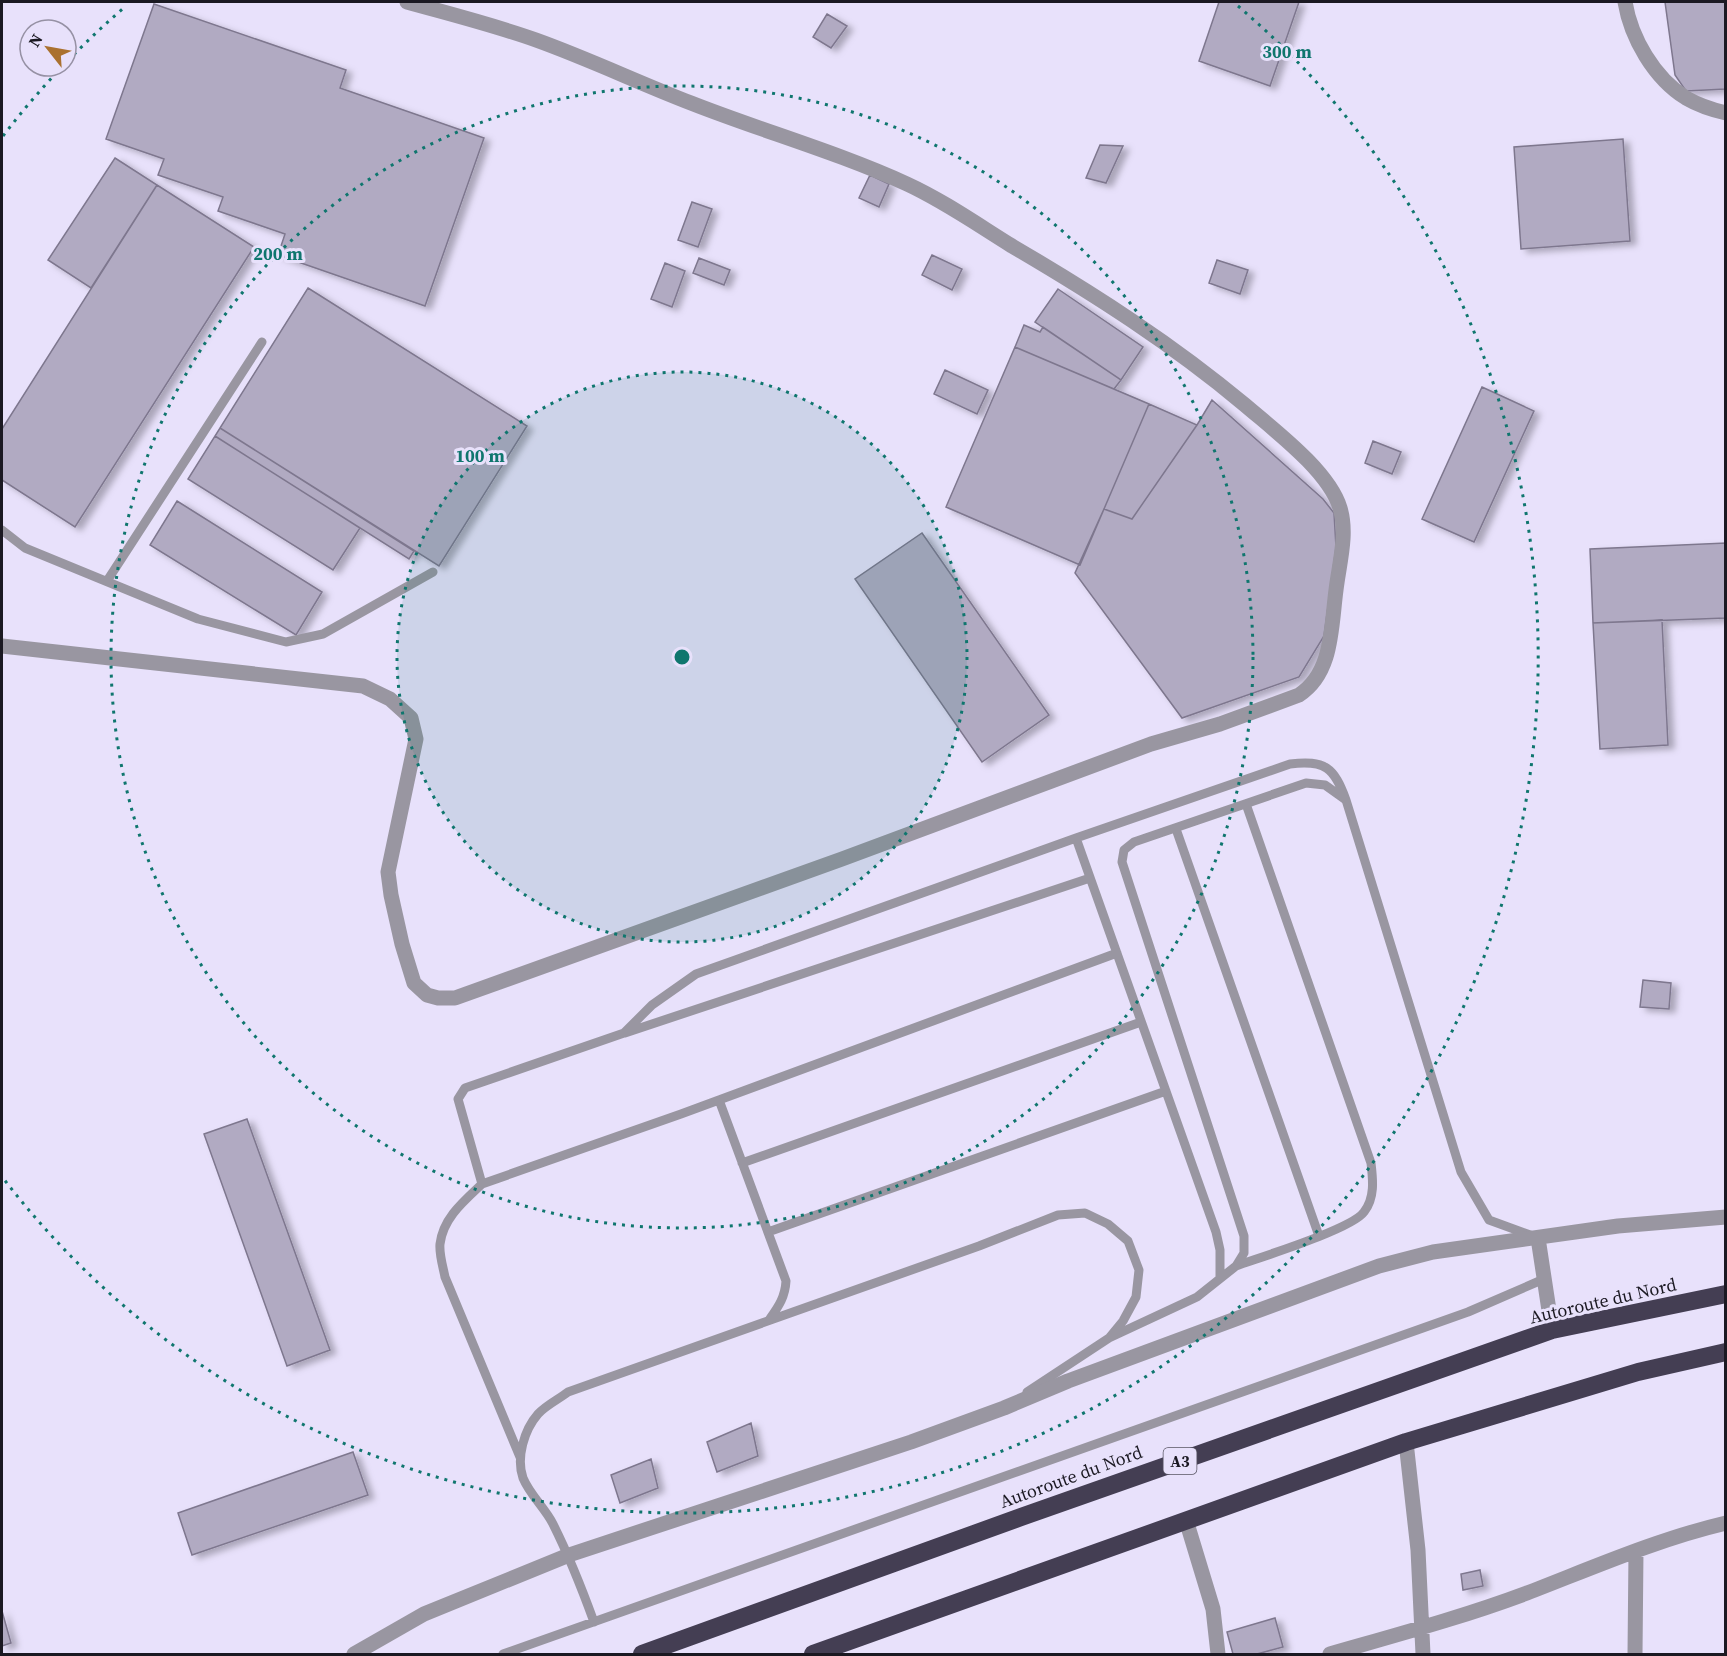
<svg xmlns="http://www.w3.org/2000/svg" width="1727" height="1656" viewBox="0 0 1727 1656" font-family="'Source Serif 4',serif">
	<defs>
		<filter id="shadow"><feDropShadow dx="6" dy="3.5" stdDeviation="3" flood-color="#0004"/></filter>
	</defs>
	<rect width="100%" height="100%" fill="#e8e1fb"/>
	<path fill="#b1aac2" stroke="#7e778e" stroke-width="1.5" filter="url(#shadow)" d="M1219 2H1299L1270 86 1199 61Z
		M1665 2H1726V89L1686 91 1675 75Z
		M154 4 346 70 340 88 484 138 425 306 278 255 285 234 218 211 223 197 158 175 164 159 106 139Z
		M827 14 847 26 831 48 813 37Z
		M1623 139 1630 241 1521 249 1514 147Z
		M1100 145 1123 146 1106 183 1086 178Z
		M115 158 157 185 91 288 48 260Z
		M870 175 889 184 879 207 859 198Z
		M157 185 254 247 75 527 2 480V429Z
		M692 202 712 209 698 247 678 240Z
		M932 255 962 269 952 290 922 275Z
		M699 258 730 270 724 285 693 273Z
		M1217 260 1248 270 1240 294 1209 283Z
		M665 263 685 271 672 307 651 299Z
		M308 288 527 426 439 566 220 428Z
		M1058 289 1143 347 1121 380 1035 322Z
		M1024 325 1040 332 1043 327 1121 380 1114 389 1015 347Z
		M1015 347 1149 404 1080 565 946 507Z
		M945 370 988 390 977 414 934 394Z
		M1482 387 1534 411 1474 542 1422 519Z
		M1212 400 1323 499 1334 513 1336 547 1324 636 1299 677 1182 718 1075 573 1104 509 1132 519 1197 425Z
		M1149 404 1197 425 1132 519 1104 509Z
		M220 428 414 551 409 559 215 436Z
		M215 436 360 528 333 570 188 479Z
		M1373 441 1401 452 1392 474 1365 463Z
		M177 501 322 592 296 635 150 545Z
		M922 533 1049 715 982 762 855 579Z
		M1726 543V618L1593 623 1590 549Z
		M1662 620 1668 745 1600 749 1593 623Z
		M1643 980 1671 983 1669 1009 1640 1007Z
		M247 1119 330 1350 287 1366 204 1134Z
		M751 1423 758 1456 717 1472 707 1442Z
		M353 1452 368 1495 192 1555 178 1513Z
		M651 1459 658 1488 620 1503 611 1475Z
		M1480 1570 1483 1586 1463 1590 1461 1574Z
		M2 1611 11 1643 2 1646Z
		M1275 1618 1283 1647 1257 1654H1233L1227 1632Z"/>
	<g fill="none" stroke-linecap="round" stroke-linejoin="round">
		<path stroke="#9996a1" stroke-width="9" d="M2 530 25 548 198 619 286 642 323 634 433 572
			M107 581 262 342
			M1176 829 1319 1236
			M1076 838 1216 1232 1220 1250V1278
			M625 1033 1090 878
			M719 1100 786 1281C785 1298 778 1307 769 1320
			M742 1163 1141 1022
			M482 1184 458 1099 465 1088 624 1033 652 1005 696 974 1076 838 1290 764C1325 760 1334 767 1346 800L1461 1172 1489 1220 1533 1236
			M768 1232 1166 1091
			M1236 1266C1261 1257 1352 1229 1364 1212 1375 1198 1373 1180 1371 1163L1246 804
			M1027 1392 1109 1338 1197 1297 1236 1266 1244 1253V1236L1122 862 1124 850 1134 842 1306 783 1325 785 1346 800
			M520 1457 445 1277C443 1267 439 1254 440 1244 443 1218 464 1201 482 1184L681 1114 1117 953
			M594 1622C582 1589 569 1556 553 1524 545 1508 530 1495 523 1478 516 1458 524 1430 538 1414 546 1405 559 1399 568 1392L979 1246 1058 1215 1085 1213 1108 1224 1128 1241 1139 1270 1136 1297 1123 1321 1109 1338
			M503 1654 1468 1312 1544 1279"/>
		<path stroke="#9996a1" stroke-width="15" d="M1625 2C1631 38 1654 78 1686 98 1698 105 1713 110 1726 113
			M2 646 363 686 390 699 411 718 416 739 388 872 391 895 402 944 414 983 427 995 438 998H455L842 859 1151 744 1220 724 1299 695C1333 673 1331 627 1336 590 1339 564 1348 534 1340 508 1329 471 1274 430 1245 405 1172 344 1094 294 1012 246 978 225 944 201 907 184 837 152 762 131 691 103 639 83 589 59 536 40 494 25 450 14 407 2
			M1538 1238 1552 1330
			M1406 1442 1418 1550 1423 1654
			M1186 1520 1213 1609 1218 1654
			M354 1654 424 1614 569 1555 911 1442 1004 1408 1068 1381 1379 1266 1433 1252 1618 1226 1726 1217
			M1330 1654C1396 1635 1463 1617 1527 1593 1592 1568 1658 1539 1726 1523
			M1635 1654 1636 1551"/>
		<path stroke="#443e53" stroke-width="18" d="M642 1654 1021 1517 1552 1330 1726 1294
			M813 1654 1406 1442 1638 1372 1726 1352"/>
	</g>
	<circle cx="682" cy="657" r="285" fill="#0f766e" fill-opacity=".12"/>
	<g fill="none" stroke="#0f766e" stroke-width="3" stroke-dasharray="3 6">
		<circle cx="682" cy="657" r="285"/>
		<circle cx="682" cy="657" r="571"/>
		<path d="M3 136A856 856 0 0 1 126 6M1238 6A856 856 0 1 1 3 1178"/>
	</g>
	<g text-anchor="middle" stroke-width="6" stroke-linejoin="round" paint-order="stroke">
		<rect fill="#e8e1fb" stroke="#585563" stroke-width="1.5" x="1163.5" y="1448" width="33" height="26" rx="4.5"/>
		<g font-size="16" font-weight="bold" fill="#1b1922">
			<text x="1180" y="1467">A3</text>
		</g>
		<g font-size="18" fill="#1b1922" stroke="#e8e1fb">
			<text transform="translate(1603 1301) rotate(-13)" y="6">Autoroute du Nord</text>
			<text transform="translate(1071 1477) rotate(-20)" y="6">Autoroute du Nord</text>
		</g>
	</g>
	<circle cx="682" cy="657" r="9" fill="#0f766e" stroke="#e8e1fb" stroke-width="3"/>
	<g font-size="18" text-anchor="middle" font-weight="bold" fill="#0f766e" stroke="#e8e1fb" stroke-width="6" stroke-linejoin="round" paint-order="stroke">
		<text x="1287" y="58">300 m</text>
		<text x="278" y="260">200 m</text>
		<text x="480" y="462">100 m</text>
	</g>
	<rect width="1727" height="1656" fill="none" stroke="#1b1922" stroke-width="6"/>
	<g transform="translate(48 48) rotate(301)"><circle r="28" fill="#e8e1fb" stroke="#9691a4" stroke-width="1.5"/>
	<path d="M0-4.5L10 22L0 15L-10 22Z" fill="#aa712f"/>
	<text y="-9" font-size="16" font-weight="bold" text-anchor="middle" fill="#1b1922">N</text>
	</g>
</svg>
